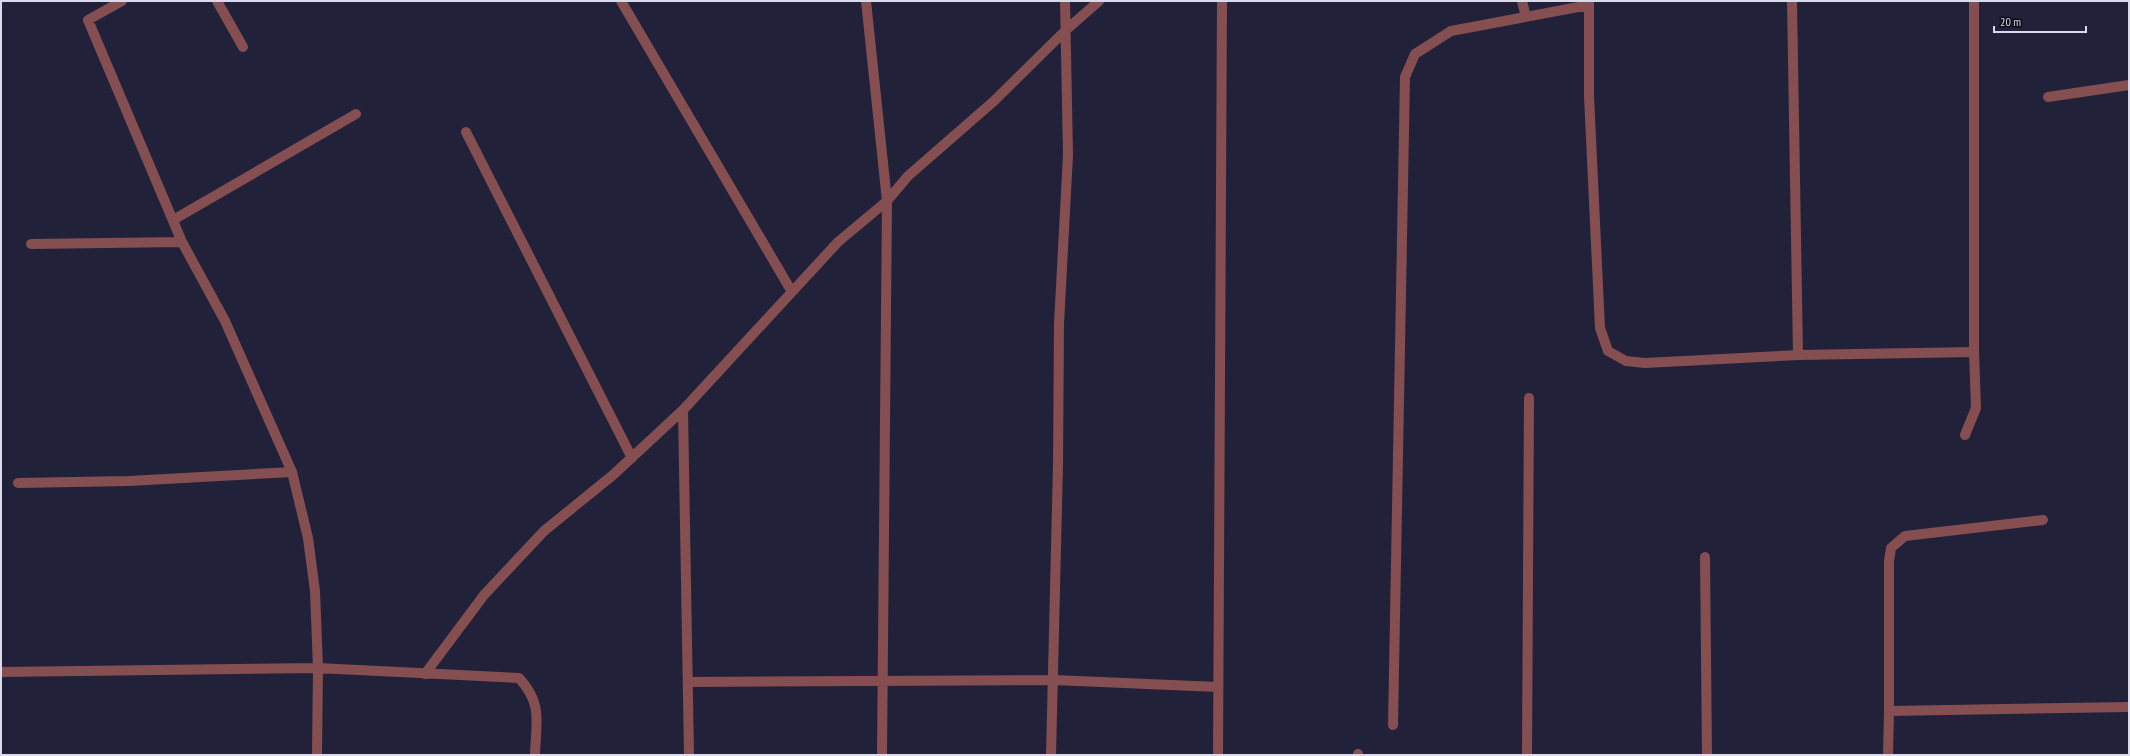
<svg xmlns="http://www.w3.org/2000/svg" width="2130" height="756" viewBox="0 0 2130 756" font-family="'PT Sans Narrow',sans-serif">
	<rect width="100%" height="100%" fill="#212139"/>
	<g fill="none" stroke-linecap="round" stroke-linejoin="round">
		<path stroke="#854f51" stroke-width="10" d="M122 1 88 20 182 242
			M217 1 243 47
			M621 1 792 292
			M866 1 887 201 882 755
			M1522 1 1526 17
			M1589 1V96L1600 328 1608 351 1626 361 1645 363 1798 355 1974 352
			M1792 1 1798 355
			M2048 97 2129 85
			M466 132 632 458
			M173 220 356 114
			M31 244 182 242 225 321 292 472 308 538 315 591 318 668 317 755
			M683 410 689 755
			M1965 435 1976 408 1974 352V1
			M18 483 129 481 292 472
			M1705 557 1707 755
			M1 672 318 668 519 678C543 704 536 722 535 755
			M425 674 484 595 544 531 613 475 683 410 838 242 887 201 908 176 994 101 1066 30 1099 1
			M688 682 1054 680 1218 687
			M1889 711V561L1891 548 1905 536 2043 520
			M1393 725 1405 77 1415 54 1451 31 1589 5
			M1051 755 1058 465 1059 324 1068 155 1065 1
			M1218 755 1222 1
			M1358 755V754
			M1527 755 1529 398
			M1888 755 1889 711 2129 707"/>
	</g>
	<rect width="2130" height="756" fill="none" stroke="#d9daeb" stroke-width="4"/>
	<path d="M1994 26v6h92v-6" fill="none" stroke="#d9daeb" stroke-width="2"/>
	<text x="2000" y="26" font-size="12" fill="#d9daeb" stroke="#0c0c17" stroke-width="3" paint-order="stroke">20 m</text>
</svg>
